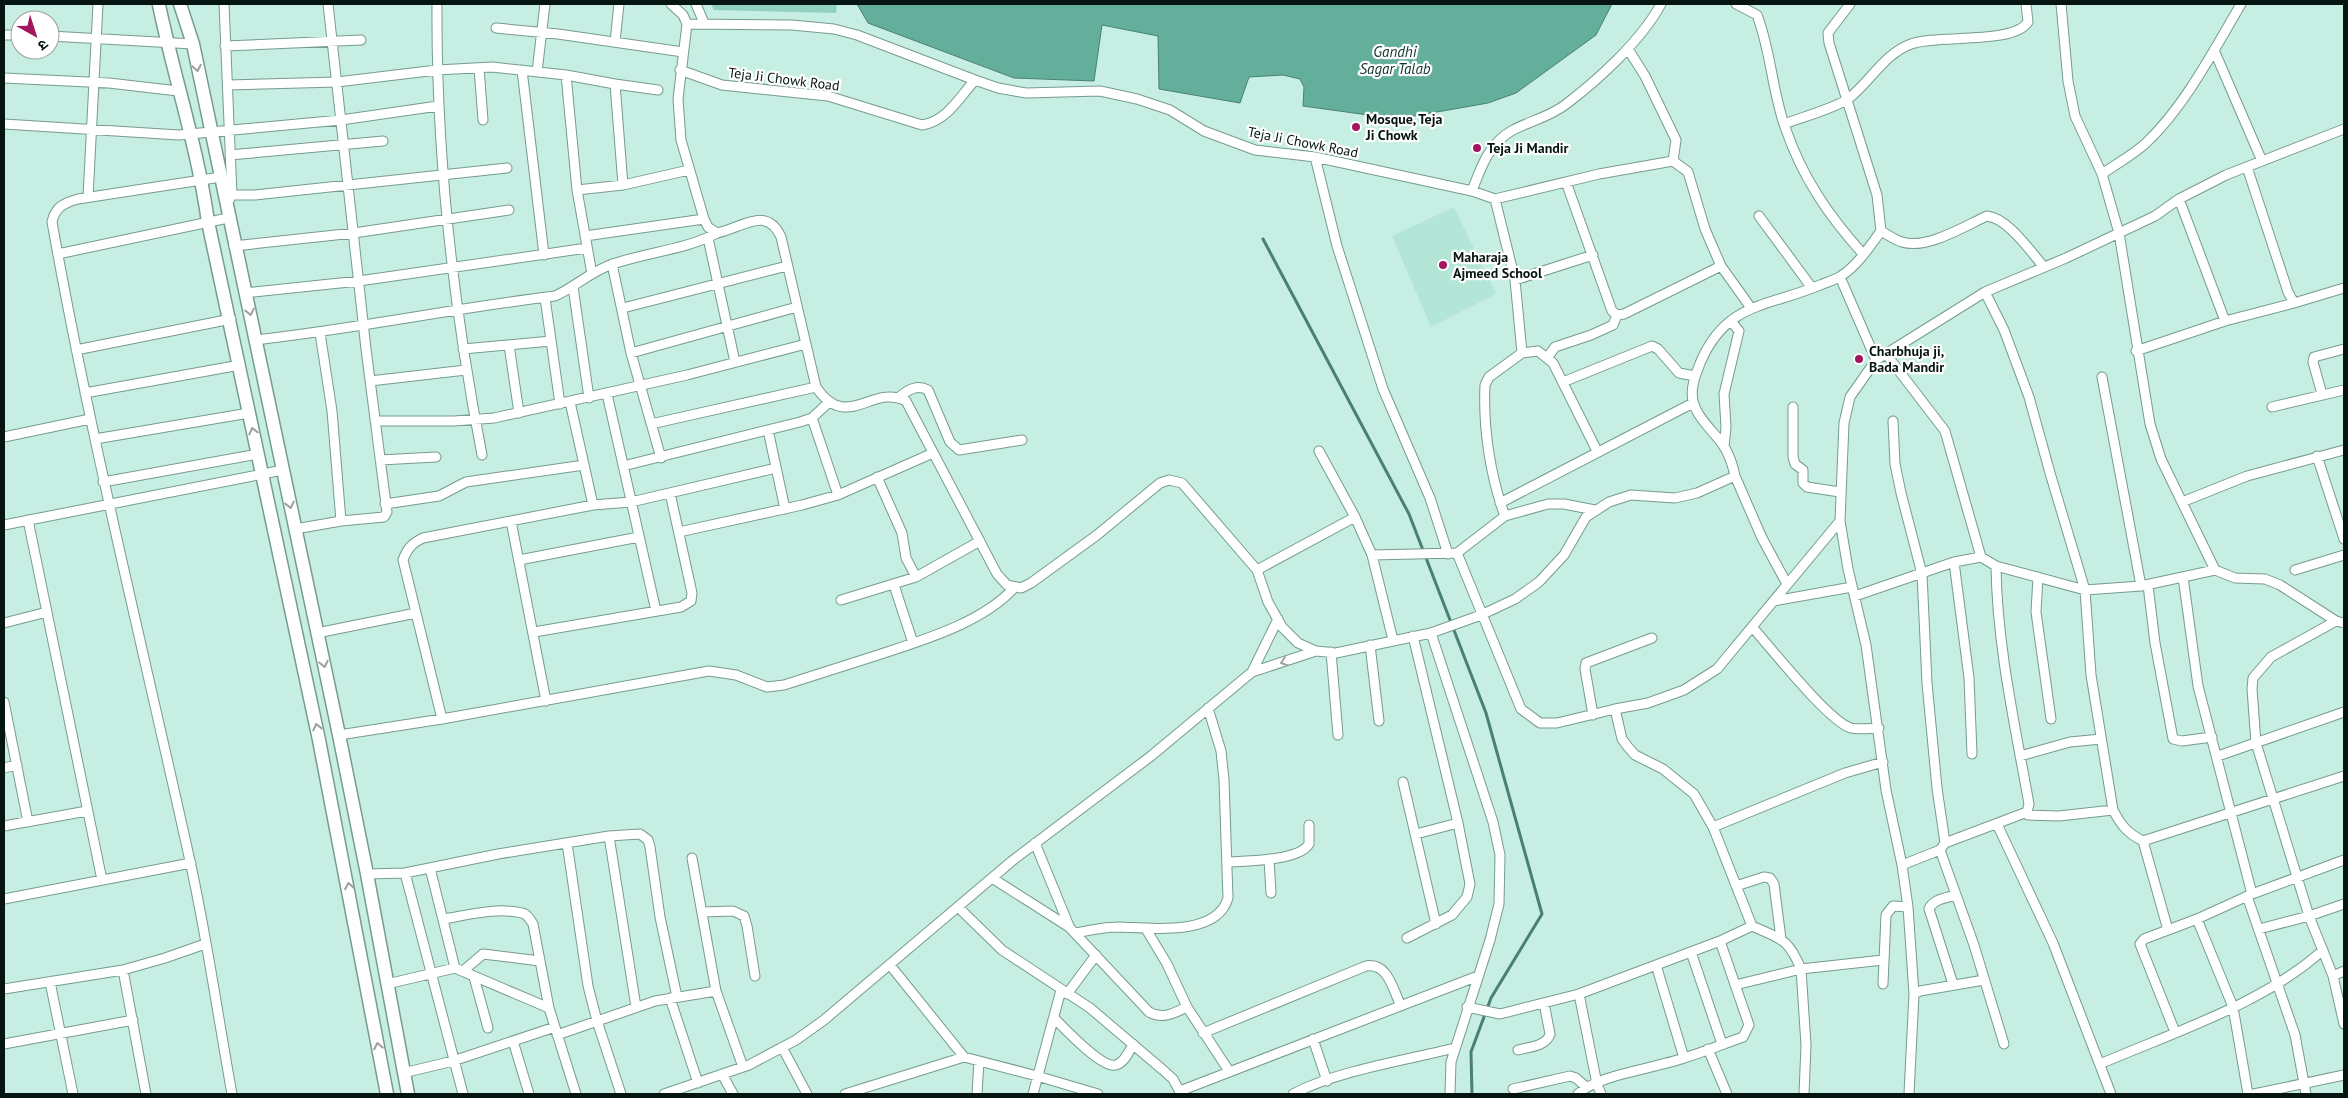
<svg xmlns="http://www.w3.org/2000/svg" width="2348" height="1098" viewBox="0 0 2348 1098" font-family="'PT Sans','Noto Sans Devanagari',sans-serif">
	<rect width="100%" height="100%" fill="#c7eee3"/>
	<path fill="#b4e6d8" d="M1454 207 1496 294 1431 327 1392 236Z"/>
	<path fill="#90d1c0" d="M711 4H837L836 13 714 10Z"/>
	<path fill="#64af9c" stroke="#488173" d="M857 4H1612L1596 35 1516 93 1488 103 1397 119 1303 106 1304 87 1300 79 1283 75 1249 77 1240 103 1159 89 1158 36 1102 25 1094 81 1014 78 868 23Z"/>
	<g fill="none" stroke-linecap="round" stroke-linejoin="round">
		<path stroke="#488173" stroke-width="3" d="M1263 239 1409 514 1486 713 1542 914 1491 998 1471 1052 1472 1094"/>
		<g stroke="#769b91" stroke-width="11">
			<path id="street" d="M224 4 232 195 229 200
				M437 4C436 156 453 306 482 455
				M671 4 683 15 687 24 678 99 681 140 704 219 708 227 717 233C742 228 767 205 781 237L816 387C847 433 872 383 906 401L997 574 1007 585 1021 588 1031 583 1097 535 1160 483 1169 480 1182 483 1257 570 1268 602 1282 627 1298 643 1316 651 1336 653 1431 633 1481 615 1515 599 1539 582 1564 555 1586 517 1609 502 1631 495 1675 498 1697 493 1735 476C1733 466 1730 457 1725 448 1716 433 1697 419 1693 401 1690 387 1696 374 1701 361 1727 302 1768 307 1820 285 1827 282 1835 280 1841 276 1857 266 1870 246 1881 231L1877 195 1829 43 1828 33 1850 4
				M696 4 704 23
				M1736 4 1757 15C1771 51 1772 91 1785 127 1802 177 1828 215 1863 254
				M2061 4 2068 81 2075 116 2102 174 2119 233 2150 424 2161 459 2215 570
				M687 24 792 25 834 29 857 35 975 80
				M496 28 558 34 683 52
				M4 35H20
				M50 36 193 44
				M615 42 619 4
				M225 46 361 40
				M1628 49 1645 76 1676 140 1673 161
				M2214 50 2262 161
				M479 68 483 120
				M522 70 544 255
				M680 70 722 85 828 96 922 125C947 121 959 98 975 80L998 88 1026 93 1100 91 1137 99 1170 110 1204 131 1255 150 1315 157 1472 191 1495 199 1599 174 1673 161 1688 172 1705 229 1721 266 1751 308
				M537 72 545 4
				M566 75 577 190 592 274
				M4 78 109 83 178 91
				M615 84 658 90
				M228 85 337 82 437 70 492 67 566 75 615 84 623 185
				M4 124 179 135 341 120 438 106
				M1784 124C1800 118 1835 108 1848 99 1869 83 1885 53 1911 44 1936 34 2013 45 2028 22L2026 4
				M230 155 383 141
				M1315 157 1337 246 1383 389 1430 498 1448 554
				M2102 174C2116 164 2133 155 2146 143 2185 106 2214 50 2241 4
				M221 177 78 199C64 203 55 207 52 222 90 436 143 648 190 861 207 938 218 1017 232 1094
				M1566 182 1612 311 1617 315 1624 314 1721 266
				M577 190 623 185 689 170
				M1472 191C1481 167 1489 143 1513 130 1530 121 1549 117 1565 105 1598 80 1641 41 1661 4
				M232 195H255L507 168
				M88 197 98 4
				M1495 199 1515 280 1522 353 1489 377 1485 385C1483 427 1490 476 1505 516L1548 504H1564L1595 510
				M2179 199 2225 321
				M1759 216 1812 288
				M1881 231C1888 235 1895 240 1902 242 1926 250 1965 226 1987 216 2008 218 2030 251 2044 267
				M585 236 704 219
				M708 238 735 362
				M234 246 354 233 509 210
				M58 254 228 218
				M612 264 631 353 661 458
				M1840 277 1876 360
				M1515 280 1593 255
				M573 287 589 398
				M1985 292 2004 330 2029 397 2050 473 2085 590 2091 675 2113 810C2121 825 2127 833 2143 841
				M245 293 359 281 587 248
				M545 298 560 404
				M2294 303 2344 288
				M623 308 787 266
				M320 333 332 411 341 521
				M255 340C356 329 455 308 555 296 575 287 591 271 613 264 647 252 685 250 717 233
				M509 345 519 413
				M463 349 551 341
				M76 350 231 319
				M2136 351 2225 321 2294 303 2288 292 2247 167
				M631 353 797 307
				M1522 353 1538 351 1553 363 1597 451
				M1886 354 1945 431 1981 557
				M1547 358 1555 347 1591 335 1613 325 1617 315
				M2102 377 2141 586
				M370 381 466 370
				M1563 382 1652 346 1658 349 1679 373 1695 376
				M85 393 240 365
				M607 394 656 611
				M2322 394 2313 362 2314 357 2344 349
				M899 397C908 390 917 384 928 390L950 442 959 450 1022 440
				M570 402 593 505
				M1793 407V457L1795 464 1803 470V483L1807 487 1840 492
				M2272 407 2344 390
				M812 418 838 495
				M375 421H454L494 418 687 375 806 344
				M1893 421 1895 464 1901 493 1922 574 1927 683 1937 788 1945 843
				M651 424 816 387
				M768 430 785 509
				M4 437 90 419
				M95 439 249 413
				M1724 447 1726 427 1724 394 1739 331 1731 321
				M1319 451 1355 517
				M2317 456 2344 539
				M380 460 436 457
				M623 466 800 422 812 418 828 403
				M1735 476 1762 538 1787 584
				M877 477 902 533 906 558 916 577
				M103 482 258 454
				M2182 502 2247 476 2344 450
				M1500 503 1693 403
				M385 504 439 496 466 482 584 465
				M28 520 102 880
				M511 521 546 701
				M4 525 283 470
				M295 529 341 521 384 517 387 512 366 349 328 4
				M679 532 802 505 838 495 933 453
				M1457 553 1521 709 1540 723H1557L1615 709 1622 739 1628 747 1635 755 1663 769 1694 794 1713 827
				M1372 555 1393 640
				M519 560 639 537
				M1954 562 1969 678 1972 754
				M1257 570 1355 517 1372 555 1457 553 1505 516
				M2295 570 2344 555
				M2038 577 2036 612 2051 719
				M2183 577 2198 686 2252 894
				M894 585 913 643
				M2148 585 2155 643 2173 739 2182 741 2212 737
				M1855 596 1954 562 1981 557 1996 566 2085 590 2141 586 2215 570 2235 578 2265 579 2280 585 2336 621 2344 623
				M841 600 916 577 980 541
				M1774 601 1852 587
				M2336 621 2271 657 2253 678 2252 689 2256 743 2309 916 2333 976 2344 1024
				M4 623 47 612
				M1753 628C1771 648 1829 722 1851 728 1859 730 1871 728 1879 728
				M534 632 681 607 691 601 692 593 670 493
				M317 633 416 613
				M1431 633 1493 822 1500 855 1499 904 1490 940 1451 1062 1450 1094
				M1370 645 1379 721
				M1331 652 1338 735
				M1252 672 1278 619
				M4 702 28 822
				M1615 709 1648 703 1684 690 1717 669 1840 521
				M1593 715 1585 669 1586 663 1652 638
				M442 719 403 560C407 549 412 543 423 538L593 505 631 502 776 468
				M339 735 442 719 709 671 736 675 767 687 784 685C815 675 847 665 878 655 923 640 982 623 1014 588
				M2020 756 2070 742 2101 739
				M2218 756 2344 712
				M4 768 17 765
				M1403 782 1436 924
				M2027 812 2028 815 2059 816 2113 810
				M1997 824 2053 943 2111 1094
				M4 826 87 811
				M1416 834 1458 823
				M609 836 636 1007
				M567 843 588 986 597 1021 621 1094
				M1035 843 1069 926
				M1940 850 1974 945 2004 1044
				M692 858 716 991 743 1067
				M1269 859 1271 893
				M1227 862C1246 861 1299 861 1309 844V825
				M1902 865 1940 850 1945 843 2027 812 2029 804C2015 725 1997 646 1996 566
				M430 868 455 968
				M405 873 463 1094
				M367 874 405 873 498 854 609 836 640 834 648 840 650 847 660 917 677 997
				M992 878 1069 927 1149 1012C1163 1020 1174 1013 1187 1007
				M1736 886 1764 877 1770 878 1774 884 1781 939
				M2247 896 2295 1035 2306 1094
				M4 899 191 863
				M958 907 1002 950 1090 1008 1163 1070 1173 1079 1181 1094
				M702 912 733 911 744 916 747 926 755 976
				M443 919C468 915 497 907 522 913 527 914 530 919 533 924L549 1008 576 1094
				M2197 919 2252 894 2344 860
				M1752 926C1781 939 1788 938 1801 969L1883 960
				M1146 929 1167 964 1187 1007 1229 1071
				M2259 929 2309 916 2344 904
				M2168 930 2144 939 2140 944 2175 1032
				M1076 933C1090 930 1104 927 1119 927 1150 928 1217 937 1228 898L1224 780 1221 751 1208 708
				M1407 938 1452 915 1467 897 1470 884 1458 823 1413 636
				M1691 952 1722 1044
				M890 965 964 1057
				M1656 965 1684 1058
				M123 970 146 1094
				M463 971 483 954 540 961
				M2333 976 2344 971
				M474 977 488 1028
				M50 982 73 1094
				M387 984 455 968 549 1008
				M1883 984 1886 915 1893 906 1908 907
				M1953 984 1929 909C1933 899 1946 898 1956 895
				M1735 985 1801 969 1806 1045 1804 1094
				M4 989 123 970 165 958 205 944
				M1067 994 1096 955
				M1579 994 1597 1084 1601 1094
				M1914 994 1920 991 1984 980
				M670 998 698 1083
				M1467 1007 1500 1014 1579 994 1720 941
				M1054 1018C1064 1028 1102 1069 1116 1065 1124 1063 1129 1052 1133 1044
				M1203 1033 1366 966C1388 962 1393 990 1401 1006
				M557 1035 655 1001 716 991
				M1313 1039 1327 1081
				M513 1041 529 1094
				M4 1044 133 1020
				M782 1047 807 1094
				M1708 1049 1727 1094
				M1518 1050C1529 1047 1547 1046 1550 1034L1544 1003
				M2100 1064C2172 1033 2265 1003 2323 950
				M403 1073 453 1061 555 1027
				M722 1074 733 1094
				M1513 1089 1570 1076 1576 1078 1586 1087
				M1180 1091 1478 976
				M664 1094 749 1065 796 1040 824 1020 1012 861 1151 756 1252 672 1316 651
				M845 1094 964 1057 1037 1076 1098 1094
				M977 1094 979 1061
				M1033 1094 1061 990
				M1293 1094C1336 1071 1406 1060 1455 1048
				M1578 1094C1597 1075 1656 1068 1684 1058 1704 1052 1723 1044 1743 1037L1749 1025 1720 941 1752 926 1713 827 1845 773 1883 762
				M1909 1094 1914 994 1908 907 1902 865 1886 790 1866 645 1848 569 1840 521 1844 423 1850 397 1876 360 1985 292 2066 258 2155 216 2179 199 2226 175 2344 129
				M2248 1094 2233 1007 2197 919 2168 930 2143 841 2344 776
				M2254 1094 2344 1075"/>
		</g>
		<g stroke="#769b91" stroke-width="15">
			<path id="secondary" d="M180 4 193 44 339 735 367 874 408 1094
				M159 5C174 77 198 149 208 222L319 740 387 1094"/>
		</g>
		<use href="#street" stroke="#fff" stroke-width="9"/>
		<use href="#secondary" stroke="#fff" stroke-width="12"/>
	</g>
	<defs><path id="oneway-chevron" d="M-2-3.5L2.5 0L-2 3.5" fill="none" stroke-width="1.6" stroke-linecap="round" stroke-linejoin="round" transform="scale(1.25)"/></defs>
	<g stroke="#9ca1a0">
		<use href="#oneway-chevron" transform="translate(197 68) rotate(80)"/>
		<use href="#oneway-chevron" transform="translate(250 312) rotate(78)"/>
		<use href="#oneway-chevron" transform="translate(253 431) rotate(-103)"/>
		<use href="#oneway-chevron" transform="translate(290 505) rotate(78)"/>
		<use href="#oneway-chevron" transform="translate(1284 662) rotate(161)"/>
		<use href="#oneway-chevron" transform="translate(324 664) rotate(78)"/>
		<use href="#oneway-chevron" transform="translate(317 727) rotate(-102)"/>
		<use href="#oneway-chevron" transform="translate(349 886) rotate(-100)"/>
		<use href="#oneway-chevron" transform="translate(378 1046) rotate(-101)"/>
	</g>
	<g fill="#a1145e" stroke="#fff" stroke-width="2">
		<circle cx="1356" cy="127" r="5"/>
		<circle cx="1477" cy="148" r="5"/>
		<circle cx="1443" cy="265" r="5"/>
		<circle cx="1859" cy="359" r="5"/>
	</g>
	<g text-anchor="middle" stroke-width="4.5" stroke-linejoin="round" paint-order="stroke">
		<g font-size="14" fill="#071512" stroke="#fff">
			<text transform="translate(784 79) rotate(7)" y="5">Teja Ji Chowk Road</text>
			<text transform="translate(1303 142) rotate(11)" y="5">Teja Ji Chowk Road</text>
		</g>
		<g font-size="14" font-weight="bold" fill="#071512" stroke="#fff" text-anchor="start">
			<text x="1366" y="124">Mosque, Teja<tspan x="1366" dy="16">Ji Chowk</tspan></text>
			<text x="1487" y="153">Teja Ji Mandir</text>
			<text x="1453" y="262">Maharaja<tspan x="1453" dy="16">Ajmeed School</tspan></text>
			<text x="1869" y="356">Charbhuja ji,<tspan x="1869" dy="16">Bada Mandir</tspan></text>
		</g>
		<g font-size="15" font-style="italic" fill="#10342c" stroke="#fff">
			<text x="1395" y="57">Gandhi<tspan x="1395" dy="17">Sagar Talab</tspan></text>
		</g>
	</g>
	<rect width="2348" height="1098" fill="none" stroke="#071512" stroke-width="10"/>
	<g transform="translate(35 35) rotate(141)"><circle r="24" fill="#ffffff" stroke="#9ca1a0"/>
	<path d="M0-4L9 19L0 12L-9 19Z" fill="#a1145e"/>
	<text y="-8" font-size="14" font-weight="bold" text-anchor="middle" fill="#071512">उ</text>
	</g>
</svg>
